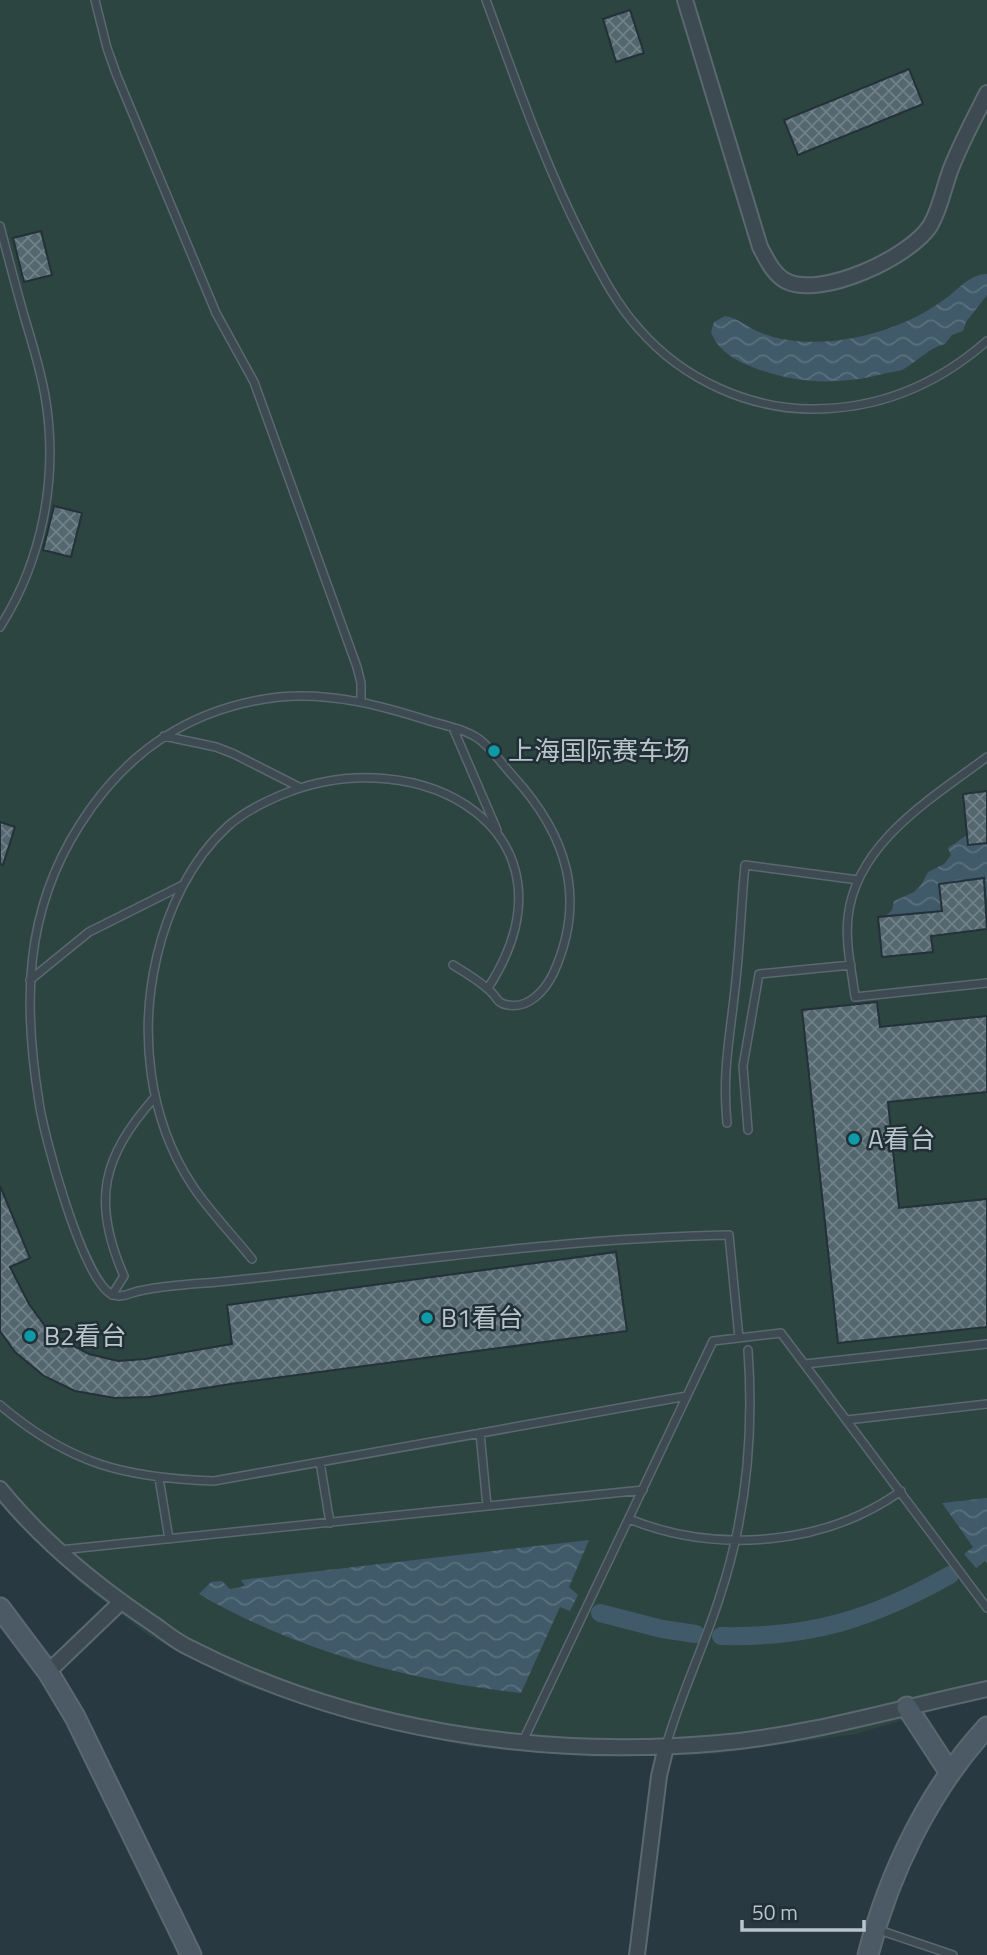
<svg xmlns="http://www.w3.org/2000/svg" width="987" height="1955" viewBox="0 0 987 1955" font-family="'Titillium Web','Noto Sans SC',sans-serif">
	<defs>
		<pattern id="water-waves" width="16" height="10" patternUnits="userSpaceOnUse" patternTransform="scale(1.75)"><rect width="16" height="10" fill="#405a6a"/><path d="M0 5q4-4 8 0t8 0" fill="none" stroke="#5a707e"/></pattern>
		<pattern id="building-cross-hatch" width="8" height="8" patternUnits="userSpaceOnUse" patternTransform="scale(1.75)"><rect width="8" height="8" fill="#54666e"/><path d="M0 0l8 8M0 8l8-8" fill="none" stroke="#728188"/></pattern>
	</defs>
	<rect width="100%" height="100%" fill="#293942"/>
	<path fill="#2c4541" d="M0 0H987V1695L856 1734 714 1754 592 1757 472 1747 358 1722 241 1684 148 1635 80 1583 0 1501Z"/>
	<path fill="url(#water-waves)" d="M987 274V295L966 322 963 331 952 335 945 344C931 347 917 361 904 369 898 372 889 372 883 374 835 386 791 384 745 364 731 358 716 347 711 332L714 322 725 316C738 318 747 327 759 332 801 349 854 342 895 326 912 320 928 311 942 301 957 292 968 274 987 274Z
		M967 835 987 843V900L984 878 939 884 944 924 885 917 892 910 894 901 914 892 921 885 928 872 944 864 951 855 948 848Z
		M987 1498V1563L985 1561 976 1568 964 1554 973 1547 942 1503Z
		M589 1540 569 1587 578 1595 570 1611 560 1607 521 1693C409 1681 297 1651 199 1594L211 1582 222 1581 230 1589 245 1586 241 1580Z"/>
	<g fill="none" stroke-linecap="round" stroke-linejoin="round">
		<path stroke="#405a6a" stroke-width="18" d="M600 1613 662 1629 696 1634
			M721 1636C811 1638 872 1619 950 1575"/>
	</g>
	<path fill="url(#building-cross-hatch)" stroke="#243139" stroke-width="2" d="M630 10 644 53 616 62 603 19Z
		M909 69 923 104 798 155 784 120Z
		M41 231 52 275 24 282 13 238Z
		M54 506 82 513 71 557 43 550Z
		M987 791V843L968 845 963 794Z
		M0 822 15 827 3 865 0 864Z
		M984 878 987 929 931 936 933 952 882 957 878 917 942 911 939 884Z
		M877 1002 880 1027 987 1016V1092L888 1102 899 1208 987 1199V1327L838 1343 802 1010Z
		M0 1186 30 1258 10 1267 29 1304 45 1326 64 1341 89 1354 118 1361 145 1359 232 1344 227 1305 616 1252 627 1331 237 1383 149 1397 115 1398 75 1391 44 1376 15 1352 0 1331Z"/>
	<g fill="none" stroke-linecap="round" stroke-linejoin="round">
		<g stroke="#5b686f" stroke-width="10">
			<path id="lane" d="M95 0 107 48 117 76 216 313 254 382 357 667 361 683V700
				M486 0C516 81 544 163 584 241 600 272 616 304 640 330 683 379 748 409 813 409 879 409 938 384 987 341
				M0 226C8 257 16 288 25 319 33 346 42 374 46 402 58 479 42 561 0 627
				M453 728 497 830
				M164 736 216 747 234 754 299 787
				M987 757C932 798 856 843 848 917 845 944 852 971 855 997L987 983
				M453 965C467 974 482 982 493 994 498 1000 499 1004 508 1005 529 1009 545 990 553 974 588 898 566 834 513 776 502 764 492 749 479 739 466 730 448 726 433 722 383 706 333 692 279 697 192 707 125 752 79 826 24 913 23 1003 39 1102 44 1137 82 1277 111 1294 120 1299 130 1293 139 1291 171 1284 205 1284 237 1280 401 1263 564 1238 729 1235L739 1338
				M30 980 89 932 183 885
				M727 1123C722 1072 730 1037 735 989 740 947 741 906 745 865L858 880
				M748 1130 743 1066 759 974 851 965
				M252 1259C232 1234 209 1211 192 1185 148 1118 139 1032 157 956 168 909 191 860 227 827 242 813 262 803 281 795 420 737 589 832 488 988
				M112 1295 124 1276C91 1201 102 1157 155 1097
				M805 1364 987 1344
				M0 1405C69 1464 125 1478 214 1481L687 1396
				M847 1420 987 1404
				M480 1433 487 1506
				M320 1462 330 1523
				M159 1478 169 1539
				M629 1519C716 1554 824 1546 901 1491
				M60 1550 643 1490
				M522 1743 713 1341 781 1333 987 1608
				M666 1746C680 1696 703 1649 719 1599 746 1519 754 1434 748 1350
				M876 1929 953 1955"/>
		</g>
		<g stroke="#5b686f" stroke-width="18">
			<path id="street" d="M685 0 760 247C767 260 773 274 786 281 821 299 910 257 930 226 941 208 944 185 952 166 962 141 975 117 987 93
				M0 1489C42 1541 97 1586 152 1623 164 1631 175 1641 188 1647 350 1730 539 1759 719 1743 810 1735 898 1708 987 1689
				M48 1672 121 1602
				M637 1955 659 1776 666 1747"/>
		</g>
		<g stroke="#5b686f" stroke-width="23">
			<path id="secondary" d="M0 1608 48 1672 75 1717 191 1955
				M907 1707 950 1773
				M868 1955C889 1873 929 1790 987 1727"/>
		</g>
		<use href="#lane" stroke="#3d4a51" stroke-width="7"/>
		<use href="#street" stroke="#3d4a51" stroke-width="14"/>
		<use href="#secondary" stroke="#4b5a64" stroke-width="19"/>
	</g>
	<g fill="#0f9aa8" stroke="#212f37" stroke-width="2.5">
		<circle cx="494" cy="751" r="7"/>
		<circle cx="854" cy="1139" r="7"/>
		<circle cx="427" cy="1318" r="7"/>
		<circle cx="30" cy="1336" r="7"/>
	</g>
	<g text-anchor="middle" stroke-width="5" stroke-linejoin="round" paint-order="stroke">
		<g font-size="26" fill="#bac5cb" stroke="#212f37" text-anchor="start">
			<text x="508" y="760">上海国际赛车场</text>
			<text x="868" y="1148">A看台</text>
			<text x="441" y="1327">B1看台</text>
			<text x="44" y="1345">B2看台</text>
		</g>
	</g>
	<path d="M742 1920v10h122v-10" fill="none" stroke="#bac5cb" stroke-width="3.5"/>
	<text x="752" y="1920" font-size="21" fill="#bac5cb" stroke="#212f37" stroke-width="5" paint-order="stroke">50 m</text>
</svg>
